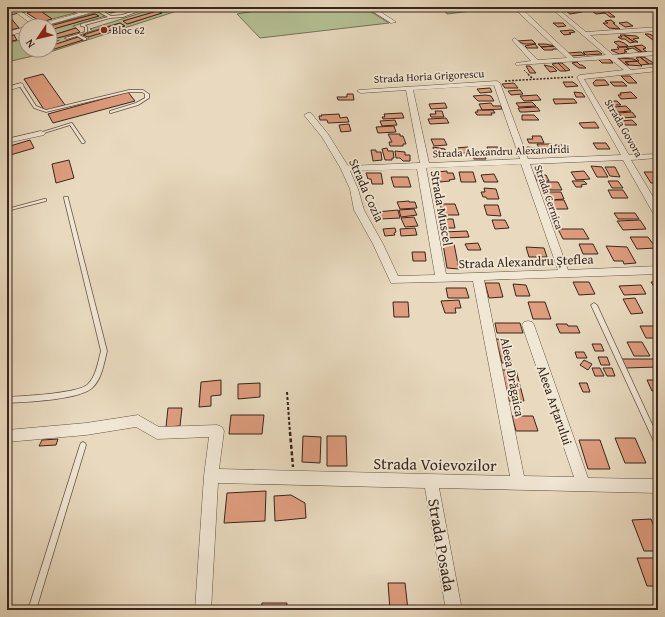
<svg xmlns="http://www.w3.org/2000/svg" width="665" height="617" viewBox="0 0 665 617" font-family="'Gentium Book Plus',serif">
	<rect width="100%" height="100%" fill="#e9dabf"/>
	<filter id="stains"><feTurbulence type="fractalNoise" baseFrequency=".005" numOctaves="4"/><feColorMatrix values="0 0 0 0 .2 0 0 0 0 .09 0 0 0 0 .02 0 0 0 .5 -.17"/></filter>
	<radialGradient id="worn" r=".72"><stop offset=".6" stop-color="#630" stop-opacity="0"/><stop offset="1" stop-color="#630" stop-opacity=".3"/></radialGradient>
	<path fill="#b4c094" stroke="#767258" d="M62 7H86L72 10 75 13 52 19 42 12Z
		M155 7 161 10 124 21 128 24 173 9 177 11 50 52 7 62V43L26 39 22 38 26 36V50H39L42 52 82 40 50 46V40L53 39 72 34 74 36 77 35 85 40 89 38 88 37 124 26 120 23 82 34 93 31 90 29 150 10 148 9Z
		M280 7H363L389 23 260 38 237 14Z
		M442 7H494L495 8 447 14Z
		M98 12 105 16 73 26 76 28 50 36V30L99 16 95 14 45 26Z"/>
	<path fill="#df9d7f" stroke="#37251c" d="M48 7H62L42 12 52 19 41 22 27 13Z
		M86 7H101L82 12 77 9Z
		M119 7H133L111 13 106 11Z
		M599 8H603L615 17H610Z
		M589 9H595L605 13 596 14Z
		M580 10 582 12 570 14 566 11Z
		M157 11 162 13 127 24 123 21Z
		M95 14 99 16 50 30V26Z
		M10 17 19 28 10 30 7 26V18Z
		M611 20 615 23H613L620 29 609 28 603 23H608L605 21Z
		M627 22 633 26 625 27 619 23Z
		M120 23 125 26 88 37 83 35Z
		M553 23H563L566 26 558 27Z
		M76 28 80 32 50 40V36Z
		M572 30 575 32 569 33 571 34 564 35 560 31Z
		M645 34H649L658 38 653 40Z
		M14 35 17 40 7 42V37Z
		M620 35H624L634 42 630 43 625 39H621L618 37H622Z
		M624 35 636 36 639 38 633 39 638 42H634Z
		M78 37 83 40 42 53 39 50H50V46Z
		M532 40 536 44H524L517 41Z
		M619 41 624 43 628 46 620 47 614 42Z
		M535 44 538 48H527L525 46Z
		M538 44H545L556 46 541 47Z
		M642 45 646 48 643 49 647 52H642L634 46Z
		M556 46 558 49H553V50H544L541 47Z
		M634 46 642 52H639L633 48 628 49 626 47Z
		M617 47H626L629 49 624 50 627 52H624L625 53 619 54 611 50 619 49Z
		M598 51 602 54 586 55 583 52Z
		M581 52 585 55 571 56 568 53Z
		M640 57 649 64 641 65 637 61H639L636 58Z
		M640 57H644L655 64H649Z
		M608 58 613 63H602L598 59Z
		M618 58 634 59 637 61 625 62 629 65H626Z
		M637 61 642 66 629 65 625 62Z
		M577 62 580 65H582L586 68H579L572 63Z
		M558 63 566 71H560L552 64Z
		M558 63H562L570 70 566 71Z
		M544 65 553 67 557 71 550 72Z
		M526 66H530L536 73H530Z
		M43 74 65 105 45 111 24 79Z
		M621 76H630L637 83H628Z
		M596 80H605L609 85 595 86 593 83Z
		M563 82H573L578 86 566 87Z
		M610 82H623L627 86H614Z
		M514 83 518 88H505L502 84Z
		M490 88 492 92 480 93 477 89Z
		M520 90 523 94 511 95 508 91Z
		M128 92 135 101 53 123 48 114Z
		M574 92 582 93 585 97H576Z
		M631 92 637 98 621 99 618 95H621L620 93Z
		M347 94H353L354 100H338L337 97H347Z
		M486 95 491 96 494 101H478L473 96Z
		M537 95 541 100 524 101 520 96Z
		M553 99H574L577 103 555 104Z
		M605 101H617L621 105H608Z
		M532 102 536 106 519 107 516 103Z
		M445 103 447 108 431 109 429 104Z
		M491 103 493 106H501L502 109 482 110 479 104Z
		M626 106 631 111 618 112 614 107Z
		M537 107 540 111 525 112H520L518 108Z
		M477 110H493L495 113H491L492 115H477L475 112H478Z
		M435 111H442L444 117H431L430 114H436Z
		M632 112 636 117 623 118 618 113Z
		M402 113 404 118 383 119 382 117H385L384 114Z
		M339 114 340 118 347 117 349 122 328 123 327 120H320L319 116H322L321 115Z
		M522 115H534L539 120H522Z
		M446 118 449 123 430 124 428 119Z
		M395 120 397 125 382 126 380 121Z
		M632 120 637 125H625L621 121Z
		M595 122 599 128H583L579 123Z
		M349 124 351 131 341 132 339 125Z
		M394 126 396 132 378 133 376 127Z
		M388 134H400V136H403L406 144H403V146H390L389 142H392Z
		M532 136H541L544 143H529L527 139H533Z
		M431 139H444L447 145 434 146Z
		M30 140 34 148 7 156V147Z
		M593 143H606L610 149H597Z
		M537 144H552L556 152H541Z
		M555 145H566L570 153H558Z
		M433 147 445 149 446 157 435 158Z
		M468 147 470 153H456L455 148Z
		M487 147H500L504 155H490Z
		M527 147 537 148 540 154H529Z
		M387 148 388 151H393L394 158H392V160H385L382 149Z
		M371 150H376V152H381L382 160 373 161Z
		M471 150H483L486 159H474Z
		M395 151 405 152V155H410V161H403L400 158H396Z
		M69 160 74 178 56 183 52 164Z
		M591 166 602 167 608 177H597Z
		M605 167H615L620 177 610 176Z
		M447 171V173H453L455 179 449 180 450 181 440 182 437 172Z
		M584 171 590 179 576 180 571 172Z
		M459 172H473L476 182H461Z
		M644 172H658V183H651Z
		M366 173H381L383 184H372L371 179H368Z
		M494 174 498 182H484L481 175Z
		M546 175 549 181H537L534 176Z
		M391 177H408L411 187H394Z
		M572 181H584L587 184 581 185 582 187H576Z
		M608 181H618L623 188H612Z
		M545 182H558L562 190H549Z
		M484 188 496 189 499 199H487L486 197H483L481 192H485Z
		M608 190H623L628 198H612Z
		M546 192H561L564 199 550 200Z
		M546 200H564L568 209H550Z
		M409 201V202H415L417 208 400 209 397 202Z
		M440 204H455L459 215H443Z
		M484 205H498L501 216 487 215Z
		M414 209 417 215 401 217 399 210Z
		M398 210 400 218 380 219 377 212Z
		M614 213H635L639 219H618Z
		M414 217 418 226 405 227 401 218Z
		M441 219H453L455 228H444Z
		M492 220H505L509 228 495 229Z
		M640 220 646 229 623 230 617 221Z
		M395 228 396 232 394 233 395 235 385 236 383 229Z
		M415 228 417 235 401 236 400 229Z
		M558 229H583L589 239H563Z
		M467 231 469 237 445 238 443 232Z
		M630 237H648L656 248 637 249Z
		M478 243 481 250H468L465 244Z
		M443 244H454L459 269 447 268Z
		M579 244H593L598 254H583Z
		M606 246 627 247 636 263 624 264 623 261H614Z
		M526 247 544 248 547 257H529Z
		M412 252H425L426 261H413Z
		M573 282H589L595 294 579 295Z
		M651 282H658V293Z
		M485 283H499L503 297 489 298Z
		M513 284 526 285 530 296H516Z
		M641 285 646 294 624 295 619 286Z
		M446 288H466L469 298H448Z
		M635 298 643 313 631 314 623 299Z
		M459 300 461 308H455L456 313H445L441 301Z
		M393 302H408L409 317H394Z
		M528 302H545L551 319H533Z
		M495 323H520L523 333H497Z
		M556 324H567L568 326H577L580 333H560Z
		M640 326H658V338H646Z
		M496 339 506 340 512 363H502Z
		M627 342H642L650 356H634Z
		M592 344H601L604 351H595Z
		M575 352H584L587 358H577Z
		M598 357H607L610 365H601Z
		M622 359H653L657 367 626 368Z
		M584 360 592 364 588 370 580 365Z
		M592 368H600L604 376H595Z
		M603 368H612L615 376H607Z
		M502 370H516L524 401H509Z
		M221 380V395L211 396V406L199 407 201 382Z
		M647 380H658V391H652Z
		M260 383V397L238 399V384Z
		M579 383H587L590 392H583Z
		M168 408H182L180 426 166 427Z
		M231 415H264L262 434H229Z
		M512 416H533L538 431H516Z
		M303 436 321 437 320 463 302 462Z
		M327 436H346L347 466H327Z
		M615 438H635L646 463H625Z
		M58 439 56 445 39 446 42 440Z
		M579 440H600L610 469H588Z
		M266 491 265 521 224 523 227 493Z
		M291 495 305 503 306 518 275 521 274 496Z
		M651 519 658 536V551H644L632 520Z
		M637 558H658V586H647Z
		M388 583H405L408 610H390Z
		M262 603H287L286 610H261Z"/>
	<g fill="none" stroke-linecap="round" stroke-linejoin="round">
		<g stroke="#645245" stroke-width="1.5">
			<path id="lane" d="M146 7H150L123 17 110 18 85 25 87 27V32L79 35 86 38V40H84L77 36 67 39 65 38 85 32V27L81 26V24L108 17 97 11V9H99L111 16 122 15Z
				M158 7H161L168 11 166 12Z
				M74 9 82 13V14L80 15 73 11Z
				M20 84H22L36 106 46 110 129 90H143L149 94V98L138 105 111 113H110V111L136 103 145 98V94L142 92H129L46 112 34 108 19 85Z
				M71 123H72L85 142 84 143H82L70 125 41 134 39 133Z
				M64 197H68V198L107 351C104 363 102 379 92 388 79 400 25 402 7 403V397C23 396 75 394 87 385 96 377 98 362 101 351L64 198Z
				M44 199H46V201L7 211V209Z
				M594 303 597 305 658 437V447L656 446 591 305Z
				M83 442 85 443 86 445 36 610H28L80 445 81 443Z"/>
		</g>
		<g stroke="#645245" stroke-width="1">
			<path id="street" d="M102 7H111L44 26H34L14 11 19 10 39 24Z
				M366 7H373L396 22 391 23Z
				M513 7H568L558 9 586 32 658 27V31L590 35 613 55 658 51V55L617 58 631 70 658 67V71L584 79 629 155 658 154V158L631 160 658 205V216L653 213 623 160 530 164 568 270 658 266V274L484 280 524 476 574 477 522 325 524 322 528 321 532 322 534 325 588 478 658 479V493L439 488 462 610H446L425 488 218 483 211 610H195L204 476 209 437 157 439 136 427 86 435 7 442V430L86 423 138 415 159 427 217 425 222 427 224 431 219 469 510 476 473 281 391 283 373 244 354 210 350 189 341 169 322 137 304 115 308 113H311L328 134 348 166 418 163H420L406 90 361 93 357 91 359 90 497 81 500 83 528 159 621 155 577 77 580 75 624 70 610 59 516 65V63L531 61 513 41V39L515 38 538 60 567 58 518 12 514 11ZM552 9 606 55 574 58 524 11ZM494 85 520 159 429 163 413 90ZM521 164 558 270 446 274 426 168ZM417 169 435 275 398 276 383 244 364 210 358 189 350 171Z
				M26 27V31L7 36V32Z
				M21 83 24 85 23 86 7 91V87Z
				M41 131 45 133 44 135 7 143V139Z"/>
		</g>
		<g stroke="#37251c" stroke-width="2">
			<path id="secondary" d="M23 7H37L36 9 7 15V11Z"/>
		</g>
		<path stroke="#37251c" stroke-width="1" stroke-dasharray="1.5 1" stroke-linecap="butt" d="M20 38H26
			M50 43 60 40
			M524 70 529 75"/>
		<path stroke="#37251c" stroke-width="1.5" stroke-dasharray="2 1.5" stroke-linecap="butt" d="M528 74 533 79
			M505 81 573 77"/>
		<path stroke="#37251c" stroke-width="2" stroke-dasharray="3 2" stroke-linecap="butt" d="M287 392 290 433"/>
		<path stroke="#37251c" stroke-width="2.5" stroke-dasharray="4 2.5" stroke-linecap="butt" d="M290 432 293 467"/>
		<use href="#lane" fill="#f1e7d5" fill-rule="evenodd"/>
		<use href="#street" fill="#f1e7d5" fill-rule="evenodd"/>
		<use href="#secondary" fill="#f1e7d5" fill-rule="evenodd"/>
	</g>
	<circle fill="#8f2418" stroke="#f1e7d5" stroke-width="1.5" cx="104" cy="30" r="4"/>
	<g text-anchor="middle" stroke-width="3.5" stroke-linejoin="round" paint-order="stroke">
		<g font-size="11" fill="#37251c" stroke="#f1e7d5" text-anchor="start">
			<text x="112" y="34">Bloc 62</text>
		</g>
		<g font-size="11" fill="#37251c" stroke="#f1e7d5">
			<text transform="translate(429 76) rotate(-3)" y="4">Strada Horia Grigorescu</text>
			<text transform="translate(624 128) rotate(60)" y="4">Strada Govora</text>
			<text transform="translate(501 151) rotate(-2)" y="4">Strada Alexandru Alexandridi</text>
			<text transform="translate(549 197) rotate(71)" y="4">Strada Cernica</text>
		</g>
		<g font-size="13" fill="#37251c" stroke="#f1e7d5">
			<text transform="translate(367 190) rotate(66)" y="5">Strada Cozia</text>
			<text transform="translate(442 208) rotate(80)" y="5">Strada Muscel</text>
			<text transform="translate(526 261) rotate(-2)" y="5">Strada Alexandru Șteflea</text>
			<text transform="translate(513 377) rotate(79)" y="5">Aleea Drăgaica</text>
			<text transform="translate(555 405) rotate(71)" y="5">Aleea Arțarului</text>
		</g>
		<g font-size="16" fill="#37251c" stroke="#f1e7d5">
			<text transform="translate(435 464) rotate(1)" y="6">Strada Voievozilor</text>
			<text transform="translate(442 545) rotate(80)" y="6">Strada Posada</text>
		</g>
	</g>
	<rect width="665" height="617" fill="none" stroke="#e9dabf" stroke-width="24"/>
	<rect x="8" y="8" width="649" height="601" fill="none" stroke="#37251c" stroke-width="2"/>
	<rect x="12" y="12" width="641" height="593" fill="none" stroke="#37251c"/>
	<g transform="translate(38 38) rotate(235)"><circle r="19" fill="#f1e7d5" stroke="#a7998b"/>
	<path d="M0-3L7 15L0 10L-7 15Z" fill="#8f2418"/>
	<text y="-6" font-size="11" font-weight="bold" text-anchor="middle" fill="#37251c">N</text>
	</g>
	<rect width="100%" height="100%" filter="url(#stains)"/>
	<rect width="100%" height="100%" fill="url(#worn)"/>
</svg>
